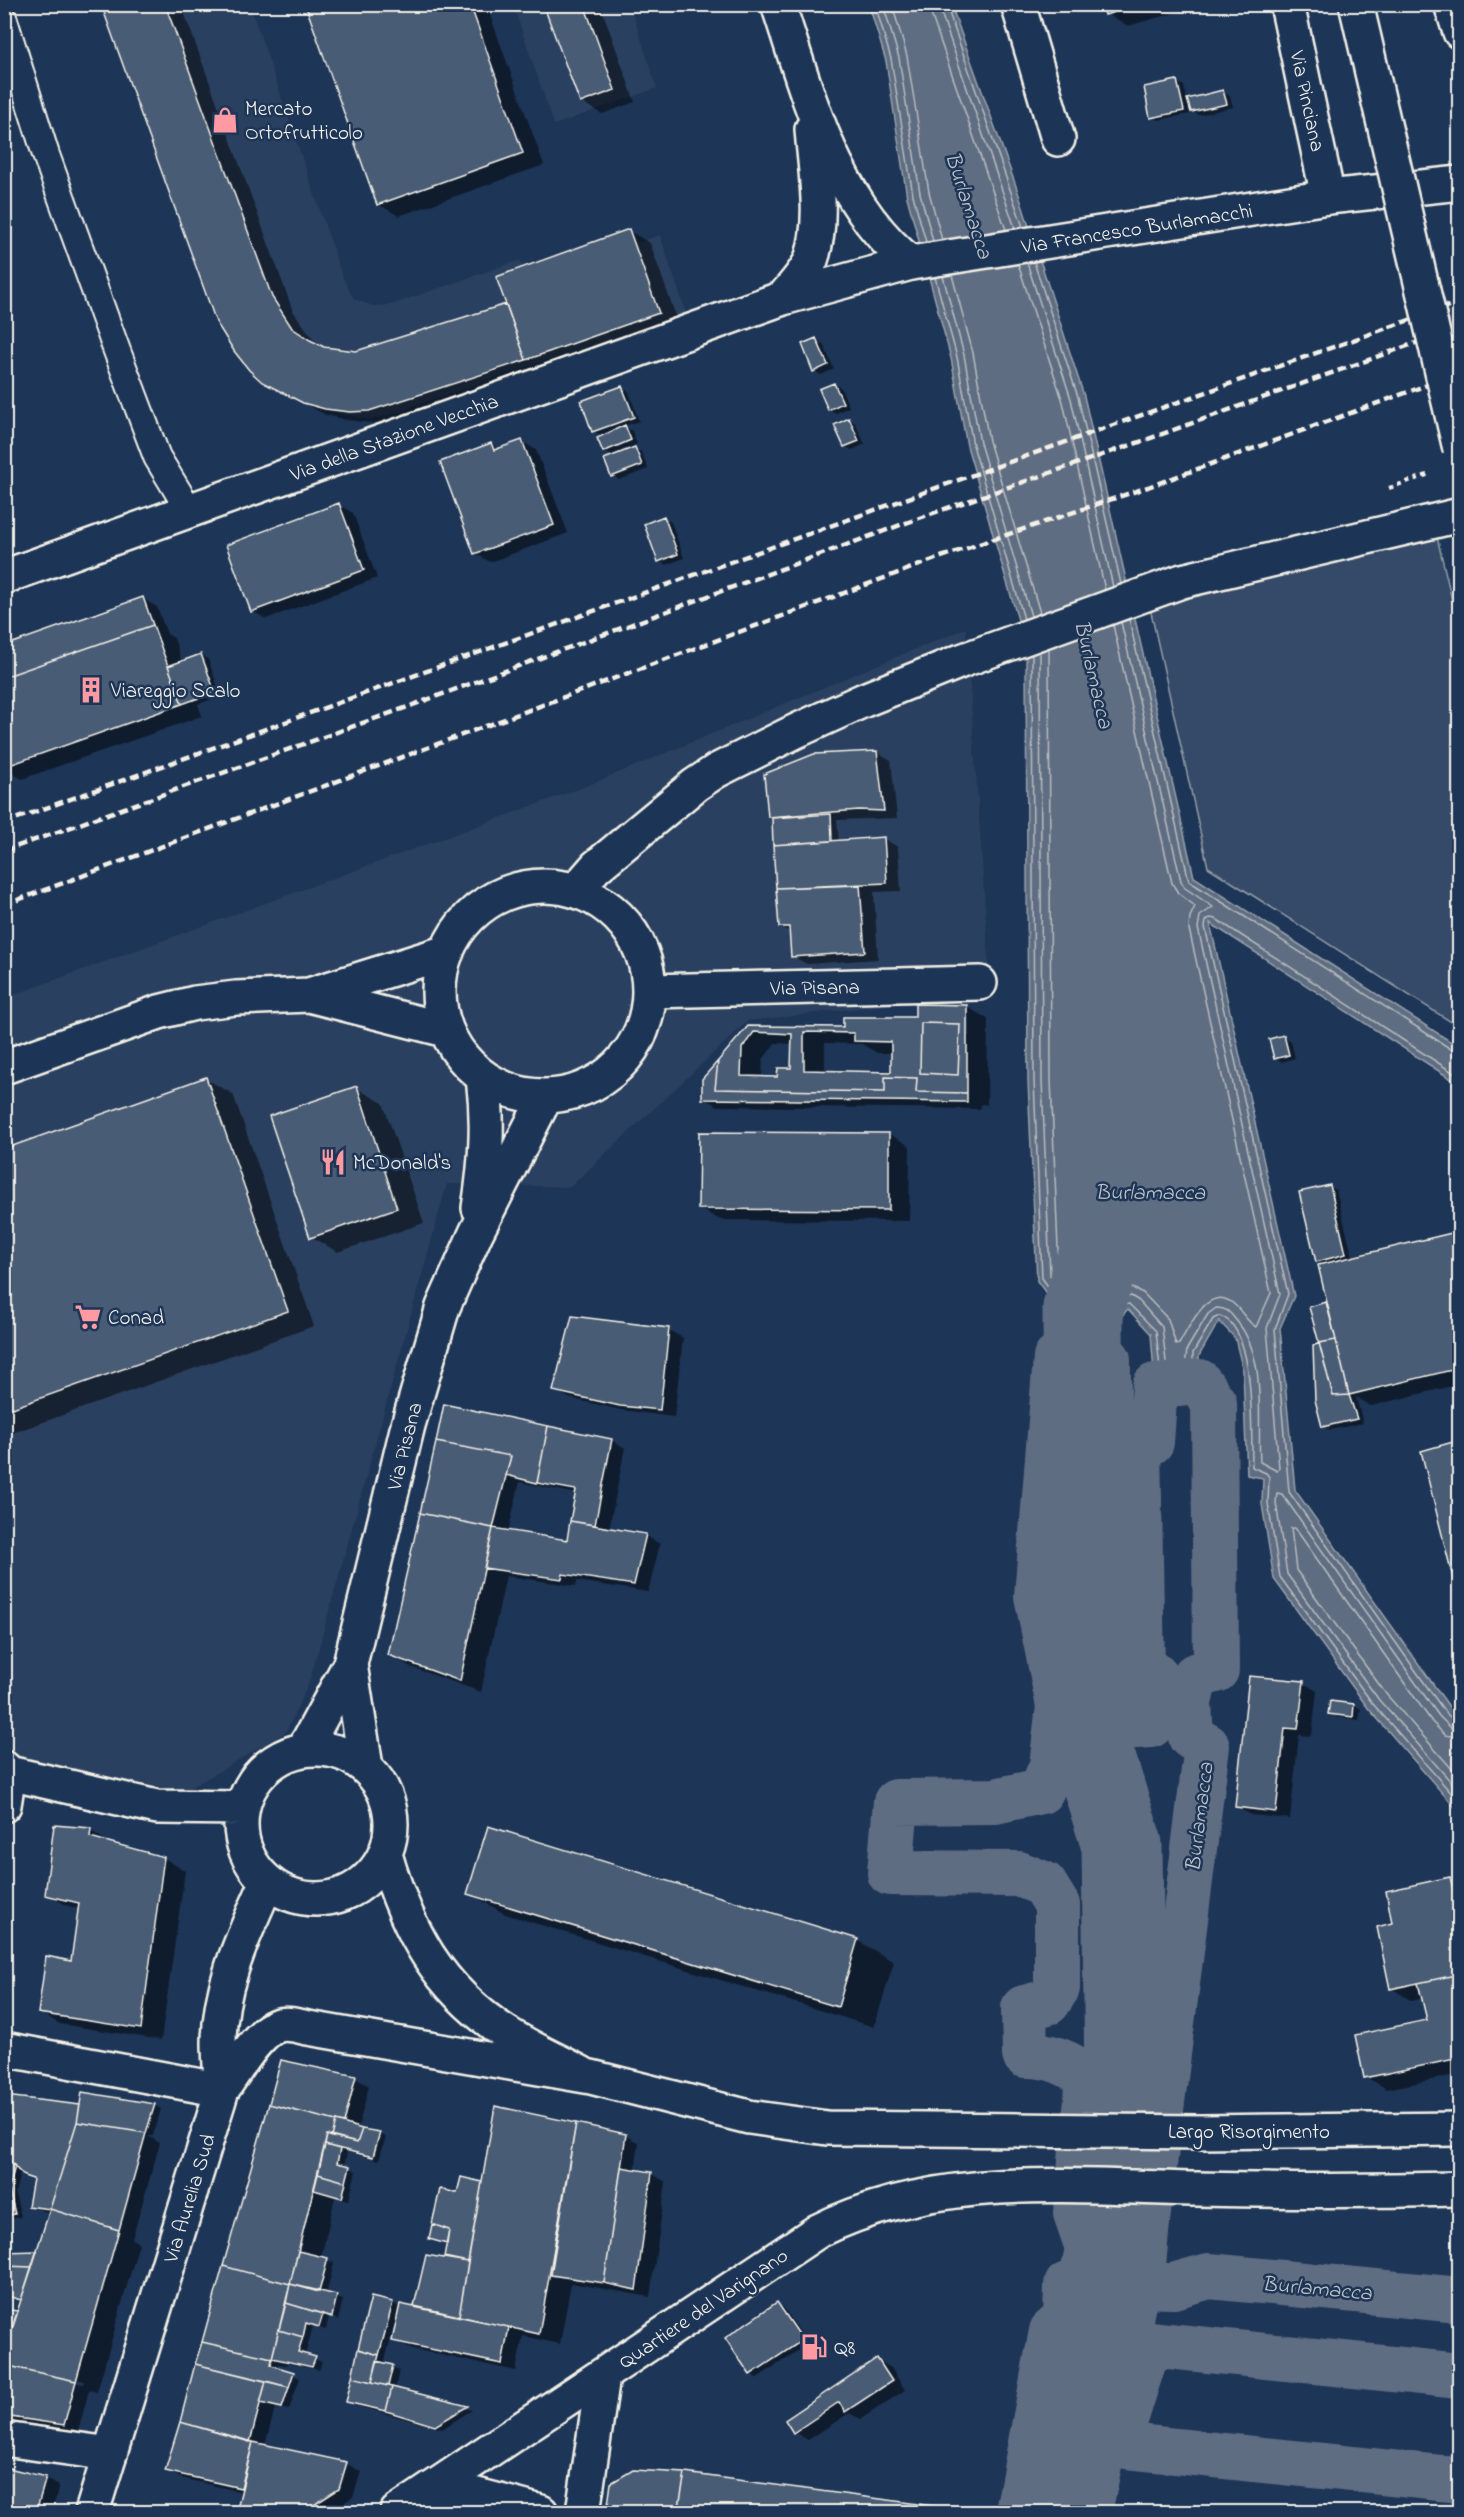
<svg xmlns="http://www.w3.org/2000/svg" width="1464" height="2517" viewBox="0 0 1464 2517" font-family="'Indie Flower',sans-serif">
	<rect width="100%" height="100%" fill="#1d3557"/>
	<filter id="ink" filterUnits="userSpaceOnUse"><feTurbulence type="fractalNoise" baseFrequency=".0167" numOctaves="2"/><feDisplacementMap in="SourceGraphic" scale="12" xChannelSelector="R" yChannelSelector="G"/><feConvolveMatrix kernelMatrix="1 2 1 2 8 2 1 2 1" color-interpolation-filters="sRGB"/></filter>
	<g filter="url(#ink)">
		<path fill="#2a4060" d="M122 5H250L343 278 354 299 373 306 390 305 520 260 527 280 660 235 686 313 373 420 333 412 294 392Z
			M513 5H630L657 88 554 125Z
			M966 628 991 993 748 1021 570 1187 447 1184 310 1680 286 1732 185 1791 5 1765V998L584 787Z"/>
		<path fill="#354a67" stroke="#949ea8" stroke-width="1.5" d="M1437 537 1460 634 1459 1027 1208 867 1148 599Z"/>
		<path fill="#5e6d82" stroke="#9aa2ab" stroke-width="1.5" d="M869 5H951L1016 186 1084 396 1194 877 1459 1047V1084L1210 923 1294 1296 1280 1328 1295 1490 1450 1708 1459 1718V1812L1368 1708 1274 1579 1262 1504 1263 1478 1247 1475 1243 1371 1235 1338 1219 1321 1199 1356V1382L1155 1386 1151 1334 1128 1309 1110 1329 1108 1359 1056 1358 1054 1304 1037 1281 1028 1081 1026 647 967 446 951 358 907 197 886 61Z"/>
		<path fill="#0007" fill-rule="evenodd" d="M102 4H181L293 311 317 344 336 351 356 353 507 305 629 231 650 243 679 325 391 422 372 423 347 420 326 415 285 393Z
			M306 4H486L544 165 399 216 378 204Z
			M544 4H600L635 102 602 114 581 102Z
			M1104 4H1205L1128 26 1107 14Z
			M1177 82 1184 86 1187 100 1223 92 1230 96 1233 107 1199 115 1192 111 1190 102 1187 103 1190 114 1158 120 1151 117Z
			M816 340 823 344 834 369 821 375 814 371Z
			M834 384 841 388 849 407 836 413 829 409Z
			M622 388 629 392 639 421 624 426 632 431 637 444 622 450 623 453 634 449 641 452 648 469 619 480 613 476 614 457 604 451 608 432 600 435 593 431Z
			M849 419 855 423 865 444 852 450 845 446Z
			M522 441 536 450 568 533 490 562 475 553 491 444 501 450Z
			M339 505 353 513 377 578 266 619 252 611Z
			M664 518 671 522 684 558 666 565 659 561Z
			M143 599 157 607 167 634 174 638 182 662 201 655 208 659 221 696 198 704 202 716 22 779 8 771 4 772V648Z
			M877 752 891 760 897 818 837 820 839 842 884 839 898 847 901 891 874 892 878 959 807 964 792 956 791 933 781 927 773 818 769 816Z
			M967 1007 988 1019 987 1105 981 1104 980 1109 718 1106 703 1098 749 1028 845 1029 916 1019ZM966 1016H969V1036H966ZM775 1043 793 1044 792 1069 779 1079 762 1078 763 1060ZM825 1043 862 1044 877 1053H892V1073L825 1072Z
			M1284 1037 1291 1041 1295 1058 1282 1062 1275 1058Z
			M206 1079 233 1094 314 1326 4 1436V1150Z
			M356 1088 383 1103 424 1223 338 1252 311 1237Z
			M700 1133 889 1134 910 1146 909 1221 720 1220 699 1208Z
			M1329 1186 1336 1190 1353 1258 1460 1233V1384L1371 1406 1356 1397 1363 1423 1330 1430 1323 1426 1321 1344 1326 1304 1329 1306 1325 1265 1317 1261Z
			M573 1318 669 1330 683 1338 674 1417 621 1410 569 1398 554 1390Z
			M445 1406 611 1440 625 1448 609 1529 646 1536 660 1544 648 1592 577 1581 576 1586 506 1576 481 1692 411 1667 390 1655ZM520 1482 577 1494 568 1542 508 1532Z
			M1303 1683 1317 1691 1312 1736 1299 1735 1290 1819 1251 1815 1237 1807Z
			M1331 1703 1354 1705 1361 1709 1359 1720 1337 1717 1330 1713Z
			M489 1828 858 1941 894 1962 874 2027 505 1914 469 1893Z
			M90 1830 111 1844 164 1858 185 1871 161 2040 60 2024 39 2012 72 1962 79 1909 68 1906 47 1894Z
			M1449 1879 1460 1884V2074L1387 2089 1366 2077 1428 2021 1423 1998 1412 2001 1391 1988 1394 1925Z
			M282 2062 355 2078 369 2086 358 2128 386 2137 379 2160 347 2152 344 2166 356 2171 349 2200 335 2197 321 2258 334 2263 326 2295 343 2300 338 2320 329 2316 326 2330 313 2326 305 2356 322 2362 319 2370 287 2363 286 2365 278 2364 277 2368 300 2378 289 2410 275 2408 265 2446 347 2464 361 2472 353 2497 329 2512H253L239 2504 242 2492 181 2478 167 2470Z
			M7 2098 79 2106 154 2105 161 2109 153 2136H148L160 2143 132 2239 139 2243 97 2392 89 2390 78 2432 4 2420V2310L17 2312 22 2301 4 2297V2263L37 2253 50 2214 30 2205 35 2180 21 2170 15 2193 21 2217 4 2220V2107ZM24 2368 84 2381 83 2384 24 2371Z
			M575 2125 625 2135 639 2143 635 2171 652 2174 666 2182 650 2297 571 2283 560 2344 523 2336 516 2371 408 2348 394 2340 398 2319H396L384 2364 399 2370 395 2389 472 2410 442 2429 354 2405 347 2401 372 2299 393 2303 401 2308H415L427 2257 445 2259 448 2245 431 2238 458 2195 483 2183Z
			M777 2304 784 2308 808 2344 757 2378 751 2374Z
			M877 2360 891 2368 905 2390 861 2419 849 2413 808 2440 794 2432Z
			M4 2469 45 2478 59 2486 52 2512H4Z
			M685 2475 966 2512H608L612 2484Z"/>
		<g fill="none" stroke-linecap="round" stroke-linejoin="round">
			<path stroke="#b8bcbf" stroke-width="1.5" d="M875 4 891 59 913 195 926 242
				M883 4 899 58 920 193 933 241
				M892 4 907 56 929 192 942 240
				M929 4 931 14 1006 230
				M938 4 1015 228
				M946 4 1023 227
				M1034 262 1078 397 1121 584
				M1027 263 1071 399 1113 587
				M1018 264 1063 402 1105 590
				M952 275 973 353 989 441 1040 613
				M943 276 964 355 980 443 1031 616
				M935 277 957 357 973 445 1024 619
				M1129 619 1189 881 1454 1051 1460 1052
				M1049 648 1051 1080 1059 1273 1075 1298 1078 1334 1080 1336 1086 1335 1091 1317 1110 1295 1119 1289 1130 1287 1143 1293 1168 1319 1176 1345 1179 1344C1190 1326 1209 1280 1236 1306 1243 1313 1248 1323 1256 1327L1271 1293 1189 929 1190 917 1195 906 1178 893 1172 883 1113 625
				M1040 652 1042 1080 1050 1275 1067 1301 1069 1343 1072 1345H1094L1099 1321 1118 1300 1131 1296 1139 1301 1162 1327 1167 1370H1183L1185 1367 1187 1349 1208 1314 1216 1308C1226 1308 1230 1312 1235 1319 1268 1356 1257 1416 1260 1462L1277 1471 1279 1468 1267 1328 1280 1294 1198 928 1200 916 1213 907 1185 888 1181 881 1121 622
				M1032 654 1034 1080 1042 1278 1060 1303 1062 1350 1065 1352 1101 1353 1104 1327 1123 1305 1129 1304 1156 1331 1161 1378 1190 1377 1193 1374V1353L1213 1319 1219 1316C1257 1324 1251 1436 1252 1467L1266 1473 1269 1477 1268 1503 1280 1577 1373 1704 1460 1803
				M1460 1077 1216 919 1210 918 1206 921 1205 927 1288 1294 1275 1329 1289 1492 1445 1712 1453 1720 1460 1722
				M1460 1729 1450 1727 1439 1716 1282 1494 1277 1493 1276 1503 1287 1574 1379 1700 1460 1792
				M1460 1738 1445 1735 1432 1722 1295 1528H1291L1296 1570 1386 1694 1460 1778"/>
			<path stroke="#5e6d82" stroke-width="46" d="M1460 2376 1149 2344 1124 2423 1127 2446 1460 2480
				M1018 2512 1052 2331 1066 2319 1067 2285 1081 2284 1088 2248 1076 2213 1089 2078C1070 2063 1050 2054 1025 2055L1024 2008 1048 2002 1057 1988V1905L1044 1884 1019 1874 890 1873 896 1802 995 1801 1041 1791 1052 1766 1059 1706 1037 1596 1056 1358 1108 1359 1107 1672 1110 1701 1119 1719 1135 1726 1151 1725 1156 1676 1142 1672 1138 1443 1151 1442 1155 1386 1199 1382 1214 1403 1216 1670 1195 1676 1189 1703 1191 1737 1207 1746 1148 2212 1141 2285 1173 2286 1209 2276 1460 2300"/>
			<path stroke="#5e6d82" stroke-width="81" d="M1071 2512 1127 2248 1122 1845 1085 1727 1083 1308 1101 1250"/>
		</g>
		<path fill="#485b74" stroke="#f4f1e8" stroke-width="1.5" fill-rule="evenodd" d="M101 4H165L272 297 292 328 310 340 324 347 356 351 506 304 526 360 369 411 350 412 325 409 303 403 262 382 249 370 234 351 216 322Z
			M305 4H470L523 153 377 205Z
			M543 4H584L615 90 580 103Z
			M1102 4H1141L1105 15Z
			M1177 80 1184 111 1150 118 1144 87Z
			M1223 90 1227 104 1191 112 1187 99Z
			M629 229 659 313 526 360 496 277Z
			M816 338 828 365 813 372 802 344Z
			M834 383 843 403 828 410 819 389Z
			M622 386 634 417 592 432 581 401Z
			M849 418 859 441 844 447 834 425Z
			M625 425 631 440 603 452 597 438Z
			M522 440 554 525 474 554 440 462 491 443 494 450Z
			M635 447 642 465 611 477 604 459Z
			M339 503 364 570 251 612 226 545Z
			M664 516 678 554 658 562 644 524Z
			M143 597 153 625 4 677V646Z
			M153 625 182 704 4 767V677Z
			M201 654 215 692 182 704 168 666Z
			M877 751 884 811 859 810 768 817 764 774 814 754Z
			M831 814 832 841 773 845 772 818Z
			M884 837 887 883 776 888 773 845Z
			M860 885 865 952 791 957 789 927H779L776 888Z
			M915 1004 967 1005V1093L916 1092 917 1078 885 1077V1092L715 1089 718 1061 748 1026 843 1027V1017H915ZM921 1023 960 1024 958 1075 920 1073ZM754 1032 792 1034 791 1068H778L777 1077 741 1076 742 1048ZM804 1032 854 1033V1041L891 1042V1072L804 1070Z
			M921 1023 960 1024 958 1075 920 1073Z
			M1284 1035 1289 1055 1274 1059 1269 1039Z
			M718 1061 715 1089 885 1092V1077L917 1078 916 1092 967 1093V1102L702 1099V1079Z
			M206 1077 288 1311 4 1411V1149Z
			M357 1086 397 1208 310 1238 269 1116Z
			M699 1132 889 1133V1210L698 1209Z
			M1330 1185 1346 1254 1316 1262 1299 1192Z
			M1460 1231V1368L1349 1395 1318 1265Z
			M1326 1302 1336 1340 1319 1343 1309 1307Z
			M572 1316 669 1328 660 1410 620 1406 553 1391Z
			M1336 1340 1349 1395 1333 1396 1319 1343Z
			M1319 1343 1333 1396 1349 1395 1357 1419 1322 1427 1315 1400 1313 1346Z
			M444 1404 548 1426 537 1483 506 1475 511 1456 436 1442Z
			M548 1426 612 1439 595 1525 570 1521 576 1490 537 1483Z
			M1460 1440V1602H1459L1421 1451Z
			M436 1442 511 1456 493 1528 420 1513Z
			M420 1513 493 1528 460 1681 388 1655Z
			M570 1521 646 1534 634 1585 563 1574 562 1579 484 1568 493 1528 567 1540Z
			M1249 1676 1304 1681 1298 1729 1285 1728 1276 1812 1235 1807Z
			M1330 1701 1354 1704 1353 1717 1328 1714Z
			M54 1825 91 1828 90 1837 164 1857 141 2029 38 2013 46 1956 71 1961 79 1903 45 1895Z
			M488 1826 858 1939 838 2007 467 1894Z
			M1450 1877 1460 1917V1974L1390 1989 1377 1927 1392 1923 1386 1891Z
			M1460 1974V2058L1364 2078 1355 2035 1427 2020 1418 1983Z
			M281 2060 356 2076 344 2123 269 2104Z
			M82 2092 155 2104 146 2133 77 2122Z
			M5 2096 80 2105 77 2122 50 2209 28 2206 33 2179 24 2176 4 2156Z
			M269 2104 336 2121 332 2137 327 2135 290 2284 223 2266Z
			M495 2106 576 2123 539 2334 459 2316Z
			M336 2121 362 2129 357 2143 332 2137Z
			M77 2122 146 2133 119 2230 50 2209Z
			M576 2123 626 2134 604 2283 551 2275Z
			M362 2129 380 2132 373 2157 325 2145 327 2135 357 2143Z
			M325 2145 340 2149 337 2163 350 2166 346 2182 318 2174Z
			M4 2156 15 2166 9 2189 4 2190Z
			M621 2167 652 2172 636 2290 604 2283Z
			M318 2174 346 2182 342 2198 314 2190Z
			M461 2177 482 2182 468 2262 444 2257 449 2230 432 2224 440 2189 457 2193Z
			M9 2189 15 2214 4 2216V2190Z
			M50 2209 119 2230 76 2381 4 2365V2353Z
			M432 2224 449 2230 447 2244 429 2239Z
			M37 2251 32 2267 4 2266V2252Z
			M298 2251 328 2258 319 2292 290 2284Z
			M426 2255 468 2262 459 2316 414 2306Z
			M4 2266 32 2267 21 2300 4 2295Z
			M223 2266 290 2284 272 2358 202 2342Z
			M290 2284 337 2295 332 2317 286 2303Z
			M371 2297 393 2302 379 2355 358 2349Z
			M777 2302 803 2340 750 2375 725 2338Z
			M286 2303 323 2314 319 2327 306 2323 303 2337 279 2330Z
			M400 2304 509 2327 502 2364 392 2341Z
			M4 2309 18 2311 8 2342 4 2340Z
			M279 2330 303 2337 298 2352 316 2357 312 2367 272 2358Z
			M202 2342 272 2358 271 2365 294 2372 289 2387 195 2364Z
			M358 2349 379 2355 372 2382 352 2377Z
			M877 2358 892 2381 845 2412 839 2402 793 2433 785 2420Z
			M377 2361 393 2365 388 2386 372 2382Z
			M195 2364 266 2381 250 2442 180 2422Z
			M4 2365 76 2381 64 2425 4 2416Z
			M352 2377 392 2387 386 2411 346 2402Z
			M266 2381 289 2387 282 2408 260 2403Z
			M392 2387 468 2406 435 2426 386 2411Z
			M180 2422 253 2442 241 2488 165 2471Z
			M253 2442 347 2462 339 2489 303 2512H269L238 2505Z
			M4 2467 46 2477 36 2512H4Z
			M633 2470 685 2473 678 2512H607L611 2483Z
			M685 2473 978 2512H678Z"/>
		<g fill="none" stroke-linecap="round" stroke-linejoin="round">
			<g stroke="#f4f1e8" stroke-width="30">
				<path id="service" d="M4 20 46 155 117 351 157 457 189 510"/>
			</g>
			<g stroke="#f4f1e8" stroke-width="38">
				<path id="minor" d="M1018 4 1058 139
					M1287 4 1328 197
					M1451 4 1460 32
					M439 991a105 105 0 1 1 210 0a105 105 0 1 1-210 0Z
					M576 890 596 867 695 785 716 771 794 732 864 700 961 661 1182 581 1460 515
					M650 991 980 983
					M309 995 446 1030
					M4 1067 159 1012 195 1003 236 998 309 995 447 952
					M479 1208C486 1163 489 1122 483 1077
					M350 1664 366 1767
					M241 1824a75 75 0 1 1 150 0a75 75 0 1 1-150 0Z
					M304 1749 350 1664 408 1425 443 1307 476 1233 546 1096
					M4 1768 9 1773 157 1807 242 1808
					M4 1805 9 1773
					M385 1854C407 1931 439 1990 508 2034 531 2049 557 2060 581 2073
					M4 2049 222 2090C221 2074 219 2059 219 2043 219 1985 244 1935 267 1883
					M4 2439 110 2454
					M439 2485 541 2512
					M583 2512 603 2376"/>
			</g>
			<g stroke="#f4f1e8" stroke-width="38">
				<path id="tertiary" d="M778 4C808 94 834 202 911 263
					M783 298C793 286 805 274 811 260 825 220 815 171 812 129
					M4 577 783 298 911 263 1328 197 1460 183"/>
			</g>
			<g stroke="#f4f1e8" stroke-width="38">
				<path id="secondary" d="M92 2512 222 2090C235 2072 256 2034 276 2026 286 2022 298 2026 308 2028L591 2077 749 2117 827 2128 1201 2132 1460 2129
					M397 2512 818 2231C936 2172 1069 2186 1196 2189 1284 2191 1372 2191 1460 2189"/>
			</g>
			<path stroke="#f4f1e8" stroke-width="4" stroke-dasharray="4.5 4.5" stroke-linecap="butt" d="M1389 488 1430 474"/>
			<use href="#service" stroke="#1d3557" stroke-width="26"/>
			<use href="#minor" stroke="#1d3557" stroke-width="33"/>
			<use href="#tertiary" stroke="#1d3557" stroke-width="33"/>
			<use href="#secondary" stroke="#1d3557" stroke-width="33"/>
			<path stroke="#f4f1e8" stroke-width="4.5" stroke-dasharray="9 4.5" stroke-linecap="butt" d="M4 823 925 492 1460 302
				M4 851 413 705 933 513 1137 443 1460 327
				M4 905 941 557 1148 487 1460 373"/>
			<g stroke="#f4f1e8" stroke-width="38" stroke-linecap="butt">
				<path id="tertiary-bridge" d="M1356 4 1460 449"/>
			</g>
			<use href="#tertiary-bridge" stroke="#1d3557" stroke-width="33"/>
		</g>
	</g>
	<defs>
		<g id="shop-bare" transform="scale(2.07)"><path d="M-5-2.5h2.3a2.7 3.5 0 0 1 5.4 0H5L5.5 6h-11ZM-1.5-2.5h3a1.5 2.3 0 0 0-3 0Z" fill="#ff9aa2" stroke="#1d3557" stroke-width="2.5" paint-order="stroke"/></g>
		<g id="building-bare" transform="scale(2.07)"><path d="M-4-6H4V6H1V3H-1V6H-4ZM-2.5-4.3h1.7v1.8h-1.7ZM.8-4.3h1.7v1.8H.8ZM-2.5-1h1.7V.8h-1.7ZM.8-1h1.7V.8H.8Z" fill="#ff9aa2" stroke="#1d3557" stroke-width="2.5" paint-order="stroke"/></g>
		<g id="restaurant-bare" transform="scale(2.07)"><path d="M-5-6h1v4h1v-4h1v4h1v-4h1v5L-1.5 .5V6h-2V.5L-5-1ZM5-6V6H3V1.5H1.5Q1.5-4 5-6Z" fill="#ff9aa2" stroke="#1d3557" stroke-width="2.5" paint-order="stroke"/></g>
		<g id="supermarket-bare" transform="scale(2.07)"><path d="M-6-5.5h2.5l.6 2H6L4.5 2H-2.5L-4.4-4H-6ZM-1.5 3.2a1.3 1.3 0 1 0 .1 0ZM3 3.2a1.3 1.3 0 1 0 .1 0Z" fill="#ff9aa2" stroke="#1d3557" stroke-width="2.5" paint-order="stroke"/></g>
		<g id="fuel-bare" transform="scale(2.07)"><path d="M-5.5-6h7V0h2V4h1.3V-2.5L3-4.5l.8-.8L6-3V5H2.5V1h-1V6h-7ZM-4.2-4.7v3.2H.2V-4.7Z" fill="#ff9aa2" stroke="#1d3557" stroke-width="2.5" paint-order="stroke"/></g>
	</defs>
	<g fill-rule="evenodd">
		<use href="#shop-bare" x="225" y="120"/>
		<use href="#building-bare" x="91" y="690"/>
		<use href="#restaurant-bare" x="333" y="1162"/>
		<use href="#supermarket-bare" x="88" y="1317"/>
		<use href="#fuel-bare" x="814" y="2347"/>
	</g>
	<g text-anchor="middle" stroke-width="5" stroke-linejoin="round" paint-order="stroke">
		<g font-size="21" fill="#f4f1e8" stroke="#1d3557">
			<text transform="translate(1308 101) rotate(78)" y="7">Via Pinciana</text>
			<text transform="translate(1137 228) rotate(-9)" y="7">Via Francesco Burlamacchi</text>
			<text transform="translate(394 437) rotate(-20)" y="7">Via della Stazione Vecchia</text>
			<text transform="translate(815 987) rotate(-1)" y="7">Via Pisana</text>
			<text transform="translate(404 1446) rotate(-76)" y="7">Via Pisana</text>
			<text x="1249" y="2138">Largo Risorgimento</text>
			<text transform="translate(189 2198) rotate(-73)" y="7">Via Aurelia Sud</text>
			<text transform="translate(703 2308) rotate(-34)" y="7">Quartiere del Varignano</text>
		</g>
		<g font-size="21" fill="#f4f1e8" stroke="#1d3557" text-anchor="start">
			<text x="245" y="115">Mercato<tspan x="245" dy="24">Ortofrutticolo</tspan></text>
			<text x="111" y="697">Viareggio Scalo</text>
			<text x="353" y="1169">McDonald's</text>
			<text x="108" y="1324">Conad</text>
			<text x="834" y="2354">Q8</text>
		</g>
		<g font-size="22" font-style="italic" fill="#c0c3c4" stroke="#1d3557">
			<text transform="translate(970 205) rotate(72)" y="8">Burlamacca</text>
			<text transform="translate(1095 674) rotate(77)" y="8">Burlamacca</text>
			<text x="1150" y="1199">Burlamacca</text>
			<text transform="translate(1198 1817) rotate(-83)" y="8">Burlamacca</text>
			<text transform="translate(1317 2287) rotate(5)" y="8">Burlamacca</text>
		</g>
	</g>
	<rect width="1464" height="2517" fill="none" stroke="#1d3557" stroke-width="24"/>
	<rect x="12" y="12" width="1440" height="2493" fill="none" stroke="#f4f1e8" stroke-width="2" filter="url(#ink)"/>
</svg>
